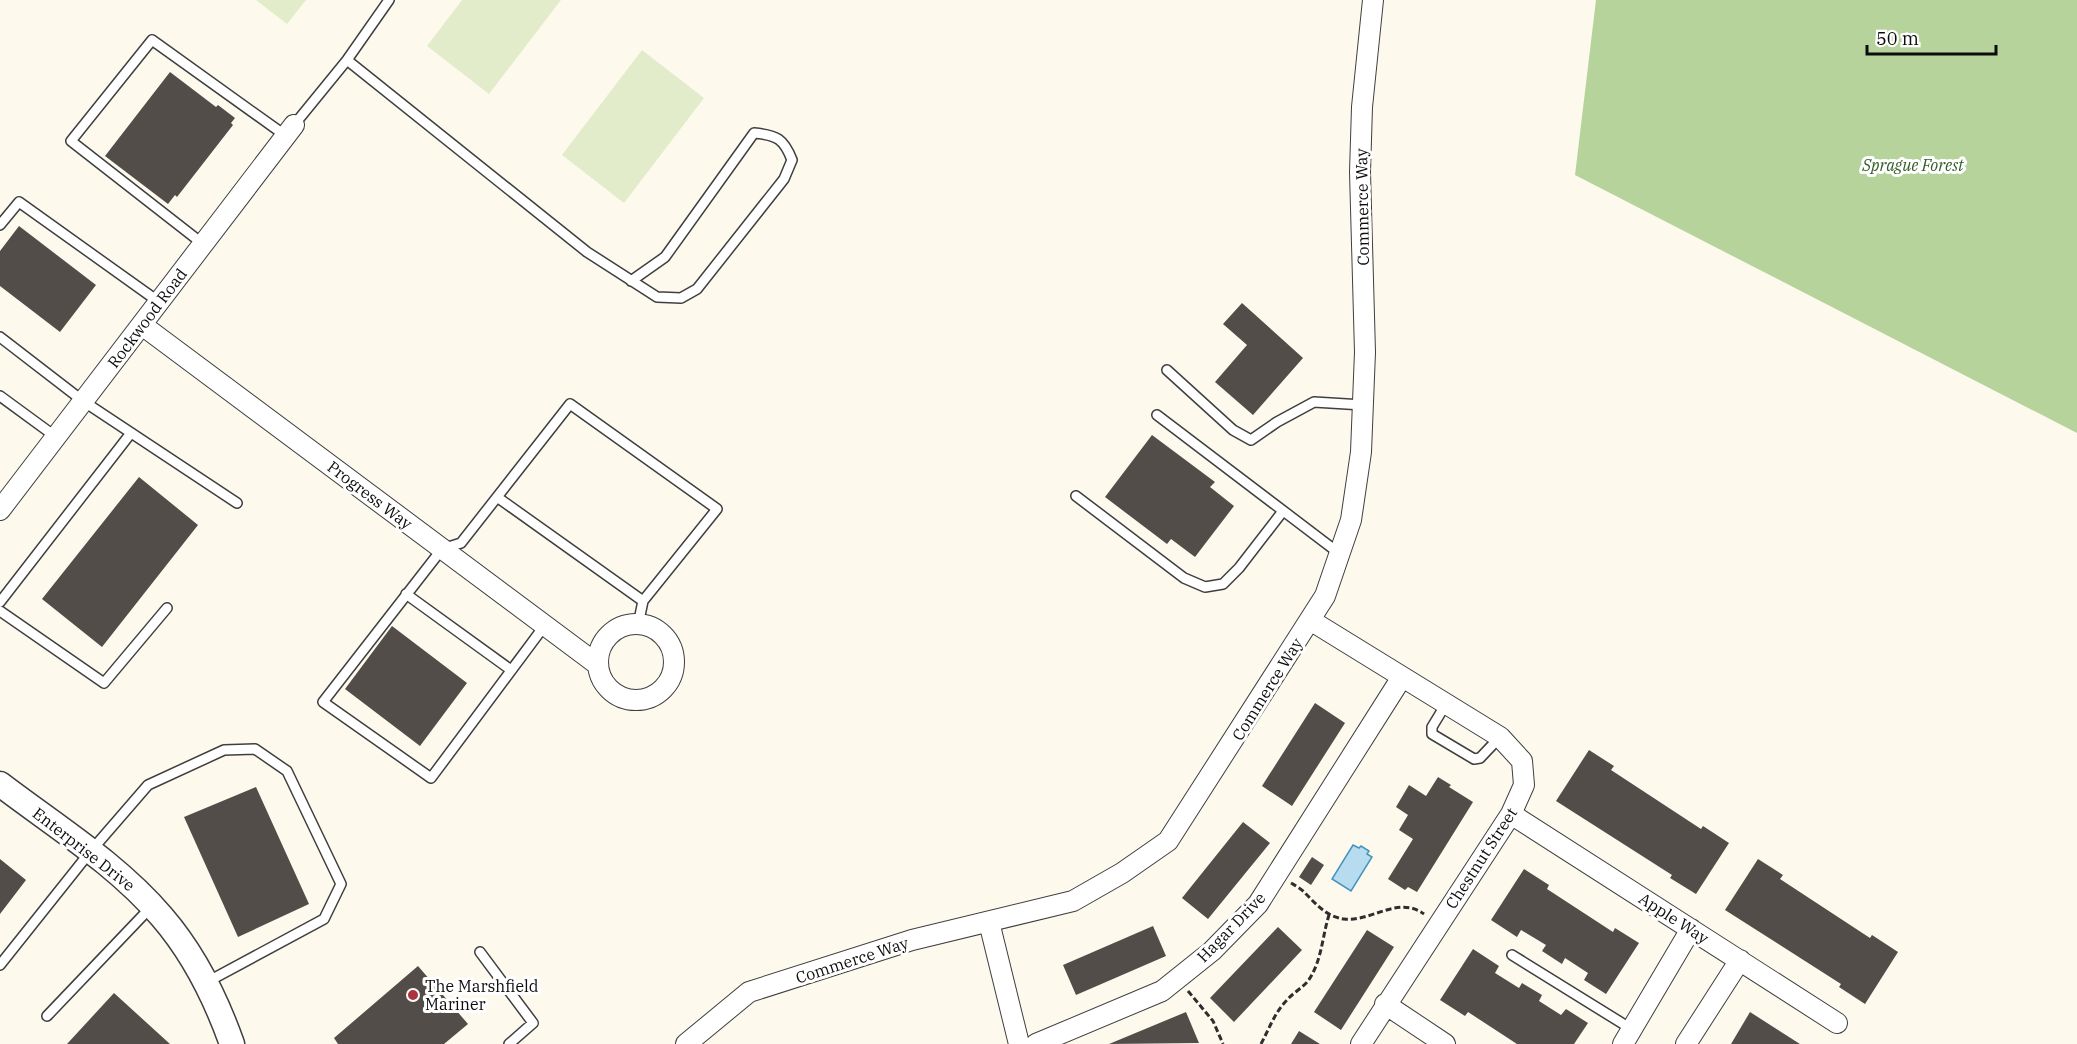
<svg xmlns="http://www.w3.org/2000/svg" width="2077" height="1044" viewBox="0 0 2077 1044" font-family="'IBM Plex Serif',serif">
	<rect width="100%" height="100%" fill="#fdf9ed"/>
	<path fill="#b6d39b" d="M1596 0H2077V433L1575 175Z"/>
	<path fill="#e2eccb" d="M256 0H306L287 24Z
		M462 0H561L489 94 427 46Z
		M642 50 704 98 624 203 562 155Z"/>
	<path fill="#b7dcef" stroke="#4693be" stroke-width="1.5" d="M1353 845 1359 848 1361 846 1369 851 1367 854 1372 857 1351 891 1332 879Z"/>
	<path fill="#534d4a" d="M170 72 216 107 218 105 235 118 231 123 233 125 177 197 175 195 168 204 105 156Z
		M19 226 96 285 60 332 0 286V251Z
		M1242 303 1303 358 1253 415 1215 382 1247 345 1223 324Z
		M1152 435 1215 482 1210 487 1234 506 1195 557 1171 539 1167 544 1105 497Z
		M139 477 198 525 102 647 42 599Z
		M392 626 467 683 420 746 345 689Z
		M1315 703 1345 723 1292 806 1262 786Z
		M1589 750 1614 766 1611 770 1701 829 1703 826 1729 843 1696 894 1670 878 1672 875 1556 801Z
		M1438 777 1451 785 1449 787 1473 802 1417 892 1408 887 1405 890 1388 879 1413 839 1399 830 1408 815 1396 807 1409 785 1426 796Z
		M256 787 309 904 238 937 184 817Z
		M1243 822 1270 843 1208 919 1182 898Z
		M1312 857 1324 865 1311 885 1299 877Z
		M0 859 26 880 0 914Z
		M1758 859 1783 875 1780 879 1870 938 1872 935 1898 952 1865 1004 1839 987 1841 984 1725 910Z
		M1524 869 1549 885 1547 889 1613 932 1615 928 1639 943 1606 994 1584 980 1588 973 1565 958 1562 964 1542 951 1546 945 1521 930 1517 937 1491 920Z
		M1153 926 1166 956 1076 995 1063 965Z
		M1278 927 1302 950 1234 1022 1210 998Z
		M1367 930 1394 947 1341 1030 1314 1012Z
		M1473 949 1499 966 1495 973 1519 988 1522 983 1542 995 1539 1001 1561 1015 1566 1009 1588 1023 1574 1044H1517L1468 1012 1465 1016 1440 1000Z
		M418 966 468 1024 444 1044H338L334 1038Z
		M114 993 170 1044H67Z
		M1186 1012 1199 1043 1109 1044Z
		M1750 1012 1800 1044H1731Z
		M1299 1031 1320 1044H1291Z"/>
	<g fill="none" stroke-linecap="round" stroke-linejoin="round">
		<g stroke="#3f3f3f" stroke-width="12">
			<path id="service" d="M347 60 587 252 657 297 681 298 697 289 784 179 792 160C784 139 777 135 754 133L665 257 631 281
				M294 125 347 60 389 0
				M0 225 19 202 159 302
				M203 244 71 141 152 40 286 136
				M0 337 83 401 237 503
				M1167 370 1233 430 1251 440 1277 422 1314 402 1363 405
				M0 396 56 437
				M1157 415 1340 554
				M1076 496 1184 578 1205 587 1223 584 1239 568 1283 511
				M497 497 643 601
				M406 594 511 670
				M0 602 131 433
				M0 611 104 683 167 608
				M545 625 431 778 323 702 442 549 461 543 570 404 717 509 643 601 638 625
				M1446 704 1432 727V734L1474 759 1480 758 1500 737
				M480 952 533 1023 509 1044
				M1512 955 1633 1030
				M0 965 90 852 148 785 224 750 255 749 287 771 341 884 324 919 207 982
				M47 1016 151 907"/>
		</g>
		<g stroke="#3f3f3f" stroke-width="22">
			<path id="minor" d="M142 325 598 665
				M0 510 294 125
				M1310 620 1500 737 1522 761 1524 785 1511 814 1361 1044
				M598 662a38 38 0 1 1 76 0a38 38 0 1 1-76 0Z
				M1511 814 1837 1023
				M989 922 1019 1044
				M1385 1004 1445 1044
				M686 1044 749 992 912 940 1073 901 1122 873 1168 841 1325 596 1351 520 1361 452 1365 352 1360 172 1362 107 1373 0
				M1036 1044 1162 991 1212 951 1258 904 1402 677
				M1623 1044 1691 929
				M1686 1044 1740 960"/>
		</g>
		<g stroke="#3f3f3f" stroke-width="27">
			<path id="tertiary" d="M0 784C55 826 117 864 162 917 194 954 216 999 232 1044"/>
		</g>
		<path stroke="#2e2e2e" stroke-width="3" stroke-dasharray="6 3" stroke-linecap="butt" d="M1291 883C1296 886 1302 889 1306 894 1317 905 1327 917 1344 919 1372 922 1398 895 1424 914
			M1188 991 1213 1021 1223 1044
			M1261 1044C1269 1029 1275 1012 1287 1000 1293 993 1302 988 1308 981 1322 961 1322 937 1329 915"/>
		<use href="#service" stroke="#fff" stroke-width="9"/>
		<use href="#minor" stroke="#fff" stroke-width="20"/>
		<use href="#tertiary" stroke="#fff" stroke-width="24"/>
	</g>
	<circle fill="#ad333e" stroke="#fff" stroke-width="2" cx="413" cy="995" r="6"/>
	<g text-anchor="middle" stroke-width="6" stroke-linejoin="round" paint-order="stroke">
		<g font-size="16" font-style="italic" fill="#325c24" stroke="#fff">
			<text x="1913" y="171">Sprague Forest</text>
		</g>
		<g font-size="16" fill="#0c0c0c" stroke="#fff">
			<text transform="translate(1362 207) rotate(-91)" y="6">Commerce Way</text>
			<text transform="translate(147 318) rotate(-53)" y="6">Rockwood Road</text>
			<text transform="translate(370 495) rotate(37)" y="6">Progress Way</text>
			<text transform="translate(1267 689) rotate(-58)" y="6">Commerce Way</text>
			<text transform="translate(84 849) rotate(38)" y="6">Enterprise Drive</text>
			<text transform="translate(1481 858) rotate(-57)" y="6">Chestnut Street</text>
			<text transform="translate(1674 918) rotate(33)" y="6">Apple Way</text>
			<text transform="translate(1231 927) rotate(-46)" y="6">Hagar Drive</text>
			<text transform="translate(852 960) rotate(-18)" y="6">Commerce Way</text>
		</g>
		<g font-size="16" fill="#0c0c0c" stroke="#fff" text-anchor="start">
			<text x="425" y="992">The Marshfield<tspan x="425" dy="18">Mariner</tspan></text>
		</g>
	</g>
	<path d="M1867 45v9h129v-9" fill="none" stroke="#0c0c0c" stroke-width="3"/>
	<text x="1876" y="45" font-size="18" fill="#0c0c0c" stroke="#ffffff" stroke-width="4.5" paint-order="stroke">50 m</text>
</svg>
